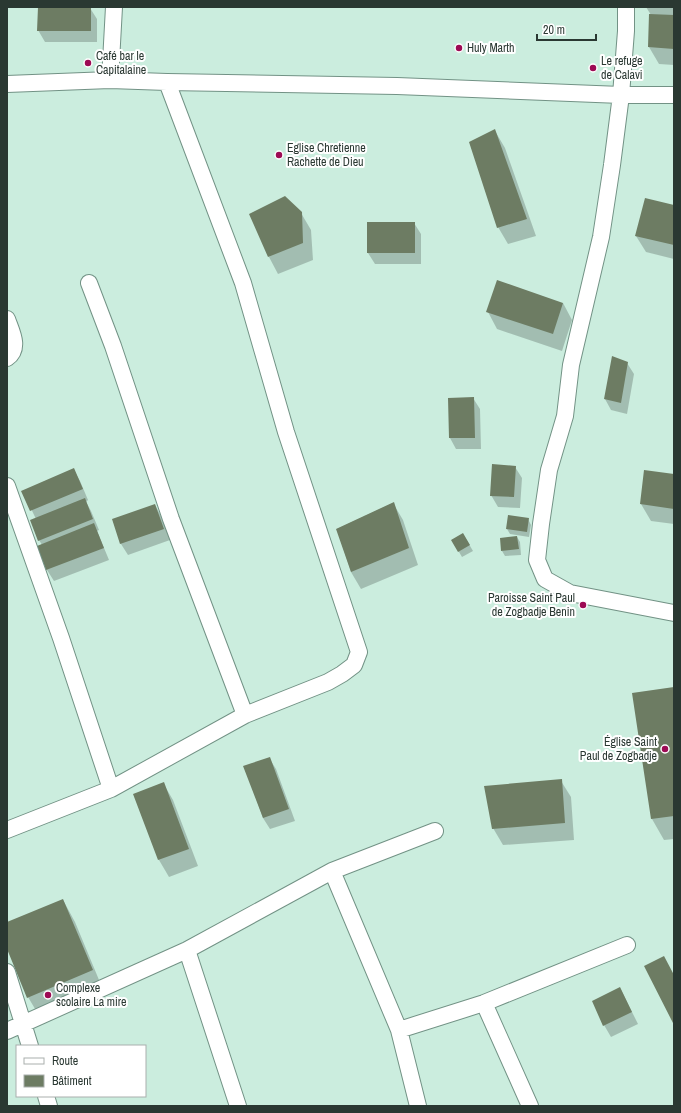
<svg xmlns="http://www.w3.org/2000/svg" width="681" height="1113" viewBox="0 0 681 1113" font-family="'Archivo Narrow',sans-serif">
	<rect width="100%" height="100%" fill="#cbedde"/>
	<path fill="#0003" d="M46 7 90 8 97 19V42H45L38 30Z
		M646 7H674V65L659 64 649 47 651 15Z
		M495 131 505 148 536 236 508 244 498 227Z
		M674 206V259L646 252 636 236Z
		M301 213 311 230 313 260 278 274 269 257Z
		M414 223 421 234V264H375L368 253Z
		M563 303 572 320 562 351 497 329 488 312Z
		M627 363 634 374 627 414 611 410 605 399Z
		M473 398 480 409 481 449H456L450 438Z
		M515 467 522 478 520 508 498 507 491 495Z
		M74 470 80 481 88 500 86 502 91 511 99 530 97 531 109 560 54 581 47 570 38 546 42 545 39 540 36 519 23 492Z
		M674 475V524L651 521 641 504Z
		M393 503 403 520 418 565 361 589 351 572 337 529Z
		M155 505 161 516 170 540 128 555 121 544 113 520Z
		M528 519 531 525 529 537 510 534 507 529Z
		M463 534 473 551 462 557 452 540Z
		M517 537 520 542 521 555 505 556 502 551Z
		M674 688V839L664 840 652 819Z
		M269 758 276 769 295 821 270 829 263 818 245 767Z
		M561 781 571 797 574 840 503 845 493 828Z
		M163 783 173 800 198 866 169 877 159 860 134 795Z
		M63 900 75 922 104 992 41 1019 28 997 7 947V924Z
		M620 988 638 1024 611 1037 604 1025Z"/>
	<path fill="#6d7c63" d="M38 7H91V31H37Z
		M649 14 674 15V49L648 47Z
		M495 129 527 219 497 228 469 142Z
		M285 196 302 212 303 243 268 257 249 214Z
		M645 198 674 205V245L635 236Z
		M367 222H415V253H367Z
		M497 280 563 303 553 334 486 312Z
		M612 356 628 362 621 403 604 399Z
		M474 397 475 438H449L448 398Z
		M492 464 516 466 514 497 490 496Z
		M74 468 83 489 30 511 21 491Z
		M644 470 674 474V509L640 504Z
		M85 498 93 519 38 541 30 520Z
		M394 502 409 548 351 572 336 529Z
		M155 504 164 529 120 544 112 519Z
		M508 515 529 518 527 532 506 529Z
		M94 523 104 548 46 570 37 546Z
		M463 533 470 545 458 552 451 540Z
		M517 536 519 549 501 551 500 538Z
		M674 687V816L651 819 632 693Z
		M270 757 289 809 263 818 243 766Z
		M562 779 565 823 492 829 484 786Z
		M164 782 189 849 158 860 133 794Z
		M63 899 93 970 27 998 7 949V922Z
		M664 956 674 975V1025L644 966Z
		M620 987 632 1012 603 1026 592 1001Z"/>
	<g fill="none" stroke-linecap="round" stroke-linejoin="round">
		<g stroke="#729285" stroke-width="18">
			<path id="minor" d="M626 7V31L621 95 612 165 601 237 571 365 565 416 549 470 541 524 537 560 545 579 570 593 674 613
				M110 80 114 7
				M7 84 110 80 167 82 397 86 621 95H674
				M89 283 113 346 171 519 245 715
				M7 319C11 331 21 348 7 358
				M7 486 61 638 111 789
				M7 830 111 789 245 715 328 682 342 674 354 665 359 652 286 432 243 283 167 82
				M332 871 399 1030 418 1106
				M187 950 238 1106
				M7 972 30 1046
				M484 1003 530 1106
				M399 1030 484 1003 627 945
				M7 1031 187 950 332 871 435 831
				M46 1096 49 1106"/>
		</g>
		<use href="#minor" stroke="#fff" stroke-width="16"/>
	</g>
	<g fill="#9d0a54" stroke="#fff" stroke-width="1.5">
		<circle cx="459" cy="48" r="4"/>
		<circle cx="88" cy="63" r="4"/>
		<circle cx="593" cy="68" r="4"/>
		<circle cx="279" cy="155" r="4"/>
		<circle cx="583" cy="605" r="4"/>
		<circle cx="665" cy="749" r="4"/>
		<circle cx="48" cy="995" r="4"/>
	</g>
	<g text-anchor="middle" stroke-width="4" stroke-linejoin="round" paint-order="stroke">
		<g font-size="12" fill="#2a3832" stroke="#fff" text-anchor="start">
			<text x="467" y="52">Huly Marth</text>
			<text x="96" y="60">Café bar le<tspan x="96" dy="14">Capitalaine</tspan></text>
			<text x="601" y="65">Le refuge<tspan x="601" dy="14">de Calavi</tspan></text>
			<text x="287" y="152">Eglise Chretienne<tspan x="287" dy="14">Rachette de Dieu</tspan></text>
			<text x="575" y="602" text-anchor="end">Paroisse Saint Paul<tspan x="575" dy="14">de Zogbadje Benin</tspan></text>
			<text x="657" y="746" text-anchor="end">Église Saint<tspan x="657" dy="14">Paul de Zogbadje</tspan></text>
			<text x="56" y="992">Complexe<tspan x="56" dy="14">scolaire La mire</tspan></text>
		</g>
	</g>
	<rect width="681" height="1113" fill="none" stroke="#2a3832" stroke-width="16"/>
	<rect x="16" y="1045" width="130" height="52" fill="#ffffff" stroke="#aaafad"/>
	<rect x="24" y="1058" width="20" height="6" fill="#ffffff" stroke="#aaafad"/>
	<text x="52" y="1065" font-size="12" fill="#2a3832">Route</text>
	<rect x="24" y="1075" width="20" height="12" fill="#6d7c63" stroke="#aaafad"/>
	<text x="52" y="1085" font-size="12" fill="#2a3832">Bâtiment</text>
	<path d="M537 34v6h59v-6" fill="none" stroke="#2a3832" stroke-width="2"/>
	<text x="543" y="34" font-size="12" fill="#2a3832" stroke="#ffffff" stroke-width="3" paint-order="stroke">20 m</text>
</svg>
